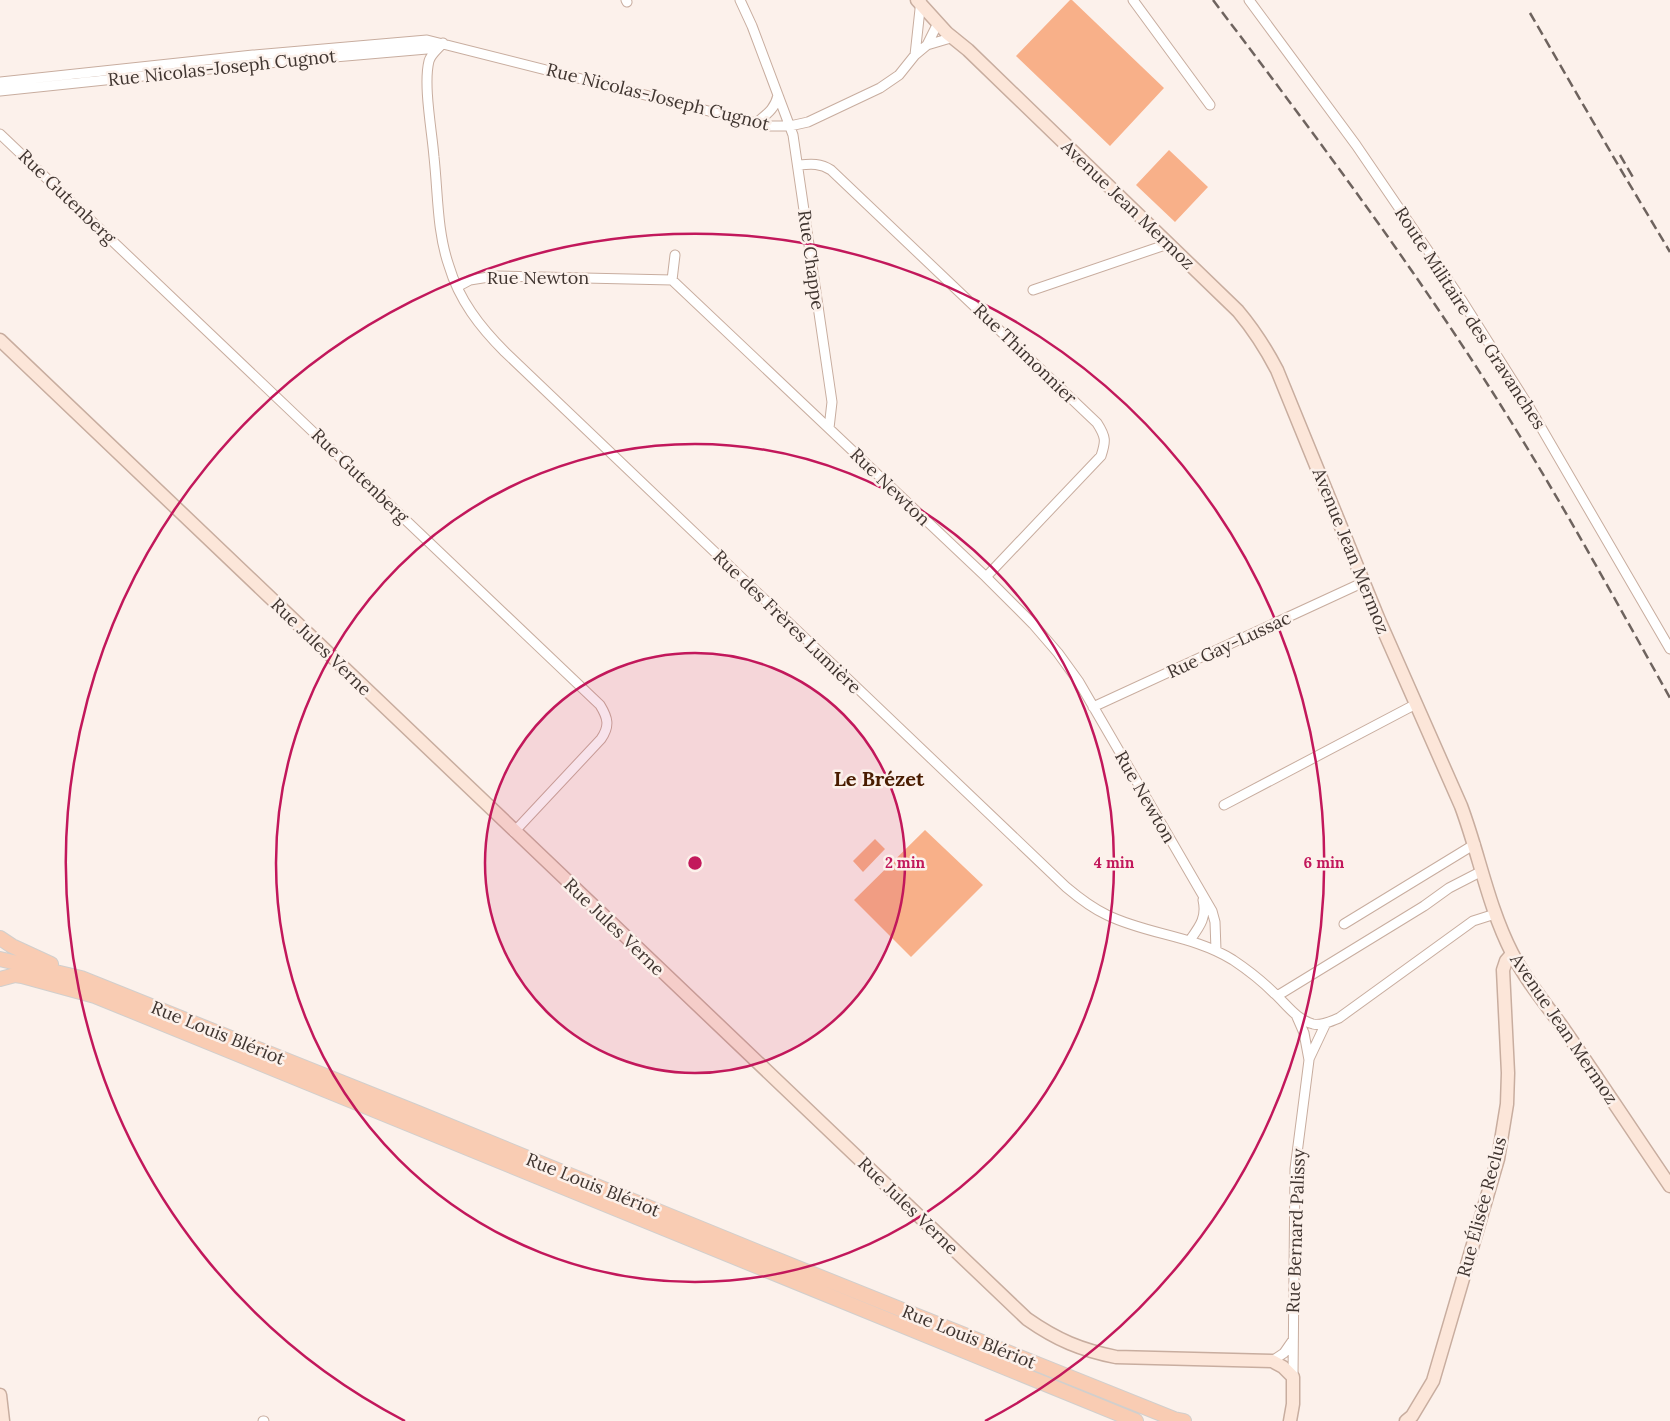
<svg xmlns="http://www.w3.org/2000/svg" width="1670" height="1421" viewBox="0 0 1670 1421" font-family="Lora,serif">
	<rect width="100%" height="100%" fill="#fcf1eb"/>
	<path fill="#f8b089" d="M1070 0H1072L1164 88 1110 146 1016 56Z
		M1169 150 1208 187 1175 222 1136 185Z
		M925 830 983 885 911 957 854 900Z
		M875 839 885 849 863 872 853 861Z"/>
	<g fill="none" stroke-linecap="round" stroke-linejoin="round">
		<g stroke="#c8ad9f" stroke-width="11">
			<path id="street" d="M626 0 627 2
				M740 0 752 26 793 135 832 402 829 428
				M1133 0 1210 105
				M1249 0 1356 145 1461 299 1528 405 1670 649
				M443 43C438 49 431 54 429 61 423 85 432 131 434 157 438 193 437 232 449 266 459 300 480 327 505 352L1066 887C1079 898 1092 908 1107 915 1148 935 1193 935 1233 960 1248 970 1262 981 1275 994 1287 1005 1297 1020 1313 1024 1322 1026 1331 1021 1339 1018L1473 921 1495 914
				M927 45 954 37
				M915 55 921 0
				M0 82 253 55 427 40 756 123 770 126H790L808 122 880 88 899 75 915 55 927 45 938 23
				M0 91 288 61 427 49 440 44
				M756 123C767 114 775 109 778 95
				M0 134 600 705C608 718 610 726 601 739L514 832
				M798 165C811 164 820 163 831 170L1097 423C1106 437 1106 441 1101 456L986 577
				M672 280 675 255
				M457 287 470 280 495 276 672 280 986 577 1033 624 1058 653 1079 682 1212 911 1215 922 1216 950
				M1033 290 1168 244
				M1093 707 1364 582
				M1224 805 1416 704
				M1344 924 1475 844
				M1190 940C1200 926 1207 917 1203 900
				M1277 996 1424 906 1449 888 1482 871
				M1309 1059 1326 1023
				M1272 1361 1284 1353 1293 1340
				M1293 1377 1295 1169 1309 1060 1304 1033 1297 1017
				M263 1421H264"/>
		</g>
		<g stroke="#c8ad9f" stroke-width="15">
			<path id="secondary" d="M917 0 947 33 968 50 1238 311C1254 330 1266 349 1277 370L1379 620 1461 806C1479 854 1488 906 1512 953 1525 979 1544 1002 1561 1025 1598 1078 1633 1132 1670 1186
				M0 340 1027 1319C1057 1340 1081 1350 1116 1357L1272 1361 1283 1367 1293 1377V1404L1290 1421
				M0 1395 3 1421
				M1406 1421 1412 1416 1433 1381 1498 1159 1507 1104 1508 1073 1503 970 1506 961 1512 954"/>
		</g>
		<g stroke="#d1cfcd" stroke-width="16">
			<path id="primary" d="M0 938 12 946 51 964
				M0 959 81 978 418 1113 768 1256 1174 1419 1184 1421
				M0 979 15 975 22 976 95 996 1136 1421"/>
		</g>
		<use href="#street" stroke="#fff" stroke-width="9"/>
		<use href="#secondary" stroke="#fce6d9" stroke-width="12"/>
		<use href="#primary" stroke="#f9ccb3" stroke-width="14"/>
		<path stroke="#6e635e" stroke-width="2.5" stroke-dasharray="10 5" stroke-linecap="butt" d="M1213 0C1312 131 1412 264 1500 404 1560 499 1615 599 1670 698
			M1530 13 1621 170 1670 252
			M1620 155 1634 179"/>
	</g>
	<circle cx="695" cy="863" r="210" fill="#c2185b" fill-opacity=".12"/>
	<g fill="none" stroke="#c2185b" stroke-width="2.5">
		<circle cx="695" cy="863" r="210"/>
		<circle cx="695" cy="863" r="419"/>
		<path d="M405 1421A629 629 0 1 1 985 1421"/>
	</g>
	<g text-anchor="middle" stroke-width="5" stroke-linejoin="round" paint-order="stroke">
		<g font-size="18" fill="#403530" stroke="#fcf1eb">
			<text transform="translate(222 68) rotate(-6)" y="6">Rue Nicolas-Joseph Cugnot</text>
			<text transform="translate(658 97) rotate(14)" y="6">Rue Nicolas-Joseph Cugnot</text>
			<text transform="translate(67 197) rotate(44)" y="6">Rue Gutenberg</text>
			<text transform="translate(1128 205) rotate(44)" y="6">Avenue Jean Mermoz</text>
			<text transform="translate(811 260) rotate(82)" y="6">Rue Chappe</text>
			<text x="538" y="284">Rue Newton</text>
			<text transform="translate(1470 318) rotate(57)" y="6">Route Militaire des Gravanches</text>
			<text transform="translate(1025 354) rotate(44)" y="6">Rue Thimonnier</text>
			<text transform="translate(360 476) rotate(44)" y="6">Rue Gutenberg</text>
			<text transform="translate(890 487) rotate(44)" y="6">Rue Newton</text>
			<text transform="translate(1351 551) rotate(68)" y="6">Avenue Jean Mermoz</text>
			<text transform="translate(787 622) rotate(44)" y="6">Rue des Frères Lumière</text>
			<text transform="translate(1229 645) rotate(-25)" y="6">Rue Gay-Lussac</text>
			<text transform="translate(321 647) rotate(44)" y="6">Rue Jules Verne</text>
			<text transform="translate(1145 797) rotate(60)" y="6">Rue Newton</text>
			<text transform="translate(614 927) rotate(44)" y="6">Rue Jules Verne</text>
			<text transform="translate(1564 1029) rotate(56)" y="6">Avenue Jean Mermoz</text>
			<text transform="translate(218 1033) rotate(22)" y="6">Rue Louis Blériot</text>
			<text transform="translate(593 1185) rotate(22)" y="6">Rue Louis Blériot</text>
			<text transform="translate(908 1206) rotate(44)" y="6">Rue Jules Verne</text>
			<text transform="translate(1482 1207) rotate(-75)" y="6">Rue Élisée Reclus</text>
			<text transform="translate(1296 1231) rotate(-88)" y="6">Rue Bernard Palissy</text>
			<text transform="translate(969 1337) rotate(22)" y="6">Rue Louis Blériot</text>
		</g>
		<g font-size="20" font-weight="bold" fill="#491c00" stroke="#fcf1eb">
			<text x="879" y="786">Le Brézet</text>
		</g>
	</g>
	<circle cx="695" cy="863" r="8" fill="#c2185b" stroke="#fcf1eb" stroke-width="2.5"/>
	<g font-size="15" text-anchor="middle" font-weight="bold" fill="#c2185b" stroke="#fcf1eb" stroke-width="5" stroke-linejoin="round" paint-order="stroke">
		<text x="905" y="868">2 min</text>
		<text x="1114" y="868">4 min</text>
		<text x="1324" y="868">6 min</text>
	</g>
</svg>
